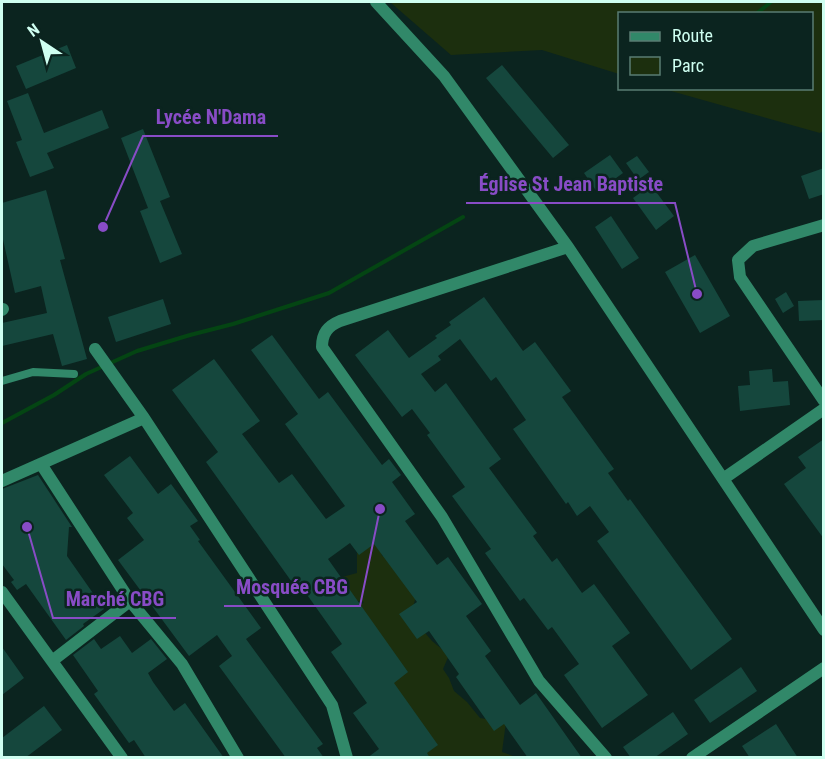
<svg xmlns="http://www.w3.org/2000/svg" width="825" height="759" viewBox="0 0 825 759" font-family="'Roboto Condensed',sans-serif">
	<rect width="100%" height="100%" fill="#0b241f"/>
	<path fill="#1c2f0e" d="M390 2H823V131L820 133 664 89 812 88V14H620L619 74 542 50 451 55Z
		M380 540 382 556H400C411 579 424 589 409 614L432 641 449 655 443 669 449 678 454 691 467 702 480 718 506 722 502 752 516 757 398 758 351 614 364 602 346 599 334 591 342 577 357 573V543Z"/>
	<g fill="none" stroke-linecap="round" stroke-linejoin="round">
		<path stroke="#044513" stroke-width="4" d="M756 14 771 2
			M2 423 54 395 86 374 137 351 190 335 233 324 329 293 463 217"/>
	</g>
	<path fill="#15473d" d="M67 45 76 68 26 89 16 66Z
		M502 65 569 145 553 158 486 78Z
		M28 93 44 133 102 110 109 128 47 153 54 168 30 177 16 142 22 140 7 101Z
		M143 129 170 197 160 201 182 254 160 263 140 211 148 208 121 138Z
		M610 155 623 173 597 192 584 173Z
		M637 156 649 172 638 180 626 163Z
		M824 168V194L809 199 801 176Z
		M651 185 674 216 656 230 633 198Z
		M46 190 65 259 60 260 87 359 62 366 53 334 2 346V323L47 313 41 286 15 293 2 235V203Z
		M611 216 639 258 622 269 595 227Z
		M695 255 730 316 700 333 665 272Z
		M786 292 794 306 783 313 775 299Z
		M484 297 523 351 535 342 571 391 562 397 614 469 608 473 628 501 630 499 732 639 691 670 597 541 609 532 590 506 577 516 568 502 566 504 513 429 526 420 496 377 491 381 460 339 438 356 441 360 421 374 435 392 446 383 501 459 489 468 537 533 533 536 552 562 557 558 582 593 594 584 630 633 612 646 648 695 602 728 564 675 579 664 552 627 548 630 524 598 520 601 485 553 491 549 452 496 465 487 427 435 430 433 412 409 402 417 355 355 388 330 409 358 437 338 435 336 451 325 449 322Z
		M163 299 171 324 116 342 108 317Z
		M824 300V320L799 321 798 301Z
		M272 335 319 399 328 392 382 465 389 459 401 475 392 482 415 514 405 521 437 565 448 557 482 604 466 616 491 651 485 656 520 705 536 693 582 758H528L504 724 494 731 456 677 459 674 429 631 417 639 399 614 417 602 374 544 359 555 350 543 328 559 408 672 394 683 438 745 427 753 430 758H367L379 749 353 713 367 703 331 652 342 644 298 582 294 585 206 462 218 452 172 390 214 359 260 421 242 434 279 483 292 474 326 519 345 506 285 424 298 414 251 350Z
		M772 369 773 382 788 381 790 405 740 411 738 386 750 385 749 371Z
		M824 439V539L784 484 806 468 798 457Z
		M130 456 158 494 171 484 198 521 190 526 200 540 198 541 261 628 246 639 323 744 317 748 324 758H286L219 666 232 656 217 635 189 656 118 560 144 540 127 518 133 513 104 475Z
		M38 475 72 527H69L67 556 104 609 83 624 84 626 66 640 26 584 17 590 11 582 14 580 2 564V489Z
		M120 636 132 653 151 639 167 659 148 673 153 682 174 711 185 703 224 758H146L134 740 129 743 94 694 98 691 73 655 94 639 101 649Z
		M2 647 24 678 2 695Z
		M741 667 757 691 710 723 694 700Z
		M44 706 62 730 25 758H2V738Z
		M673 712 688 734 654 758H631L623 747Z
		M776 724 798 758H750L742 746Z"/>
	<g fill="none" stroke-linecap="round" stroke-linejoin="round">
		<path stroke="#318869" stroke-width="8" d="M2 381 33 372 74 374"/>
		<path stroke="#318869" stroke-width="12" d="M376 2 444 76 568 247 824 630
			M824 225 753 246 738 260 740 277 824 401
			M568 247 340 321C328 326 322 333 322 347L442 517 539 681 606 758
			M2 310 3 309
			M95 349 144 418 332 705 347 758
			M41 464 130 601 182 664 238 758
			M723 479 824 409
			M2 481 144 418
			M2 592 122 758
			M52 661 130 601
			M692 758 824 668"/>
	</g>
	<path fill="none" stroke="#884cc6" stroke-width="2" d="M103 227L143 136H278M697 294L675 203H466M380 509L360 606H224M27 527L53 618H176"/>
	<g fill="#884cc6" stroke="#0b241f" stroke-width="2">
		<circle cx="103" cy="227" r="6"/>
		<circle cx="697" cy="294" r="6"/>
		<circle cx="380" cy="509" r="6"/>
		<circle cx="27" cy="527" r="6"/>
	</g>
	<g font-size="20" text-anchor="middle" font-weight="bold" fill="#884cc6" stroke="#0b241f" stroke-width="5" stroke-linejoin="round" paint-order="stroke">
		<text x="211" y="124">Lycée N'Dama</text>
		<text x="571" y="191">Église St Jean Baptiste</text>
		<text x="292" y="594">Mosquée CBG</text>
		<text x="115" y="606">Marché CBG</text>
	</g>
	<rect width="825" height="759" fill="none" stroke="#cffff1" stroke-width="6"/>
	<rect x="618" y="12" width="195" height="78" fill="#0b241f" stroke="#597c73" stroke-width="1.5"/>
	<rect x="630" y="32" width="30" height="9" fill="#318869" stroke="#597c73" stroke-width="1.5"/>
	<text x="672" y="42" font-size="18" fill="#cffff1">Route</text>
	<rect x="630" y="57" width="30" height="18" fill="#1c2f0e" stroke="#597c73" stroke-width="1.5"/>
	<text x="672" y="72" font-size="18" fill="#cffff1">Parc</text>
	<g transform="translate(42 42) rotate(324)" stroke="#0b241f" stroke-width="4.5" paint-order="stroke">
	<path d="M0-4.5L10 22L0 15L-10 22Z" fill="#cffff1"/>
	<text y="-9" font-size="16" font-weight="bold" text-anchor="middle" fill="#cffff1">N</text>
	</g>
</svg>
